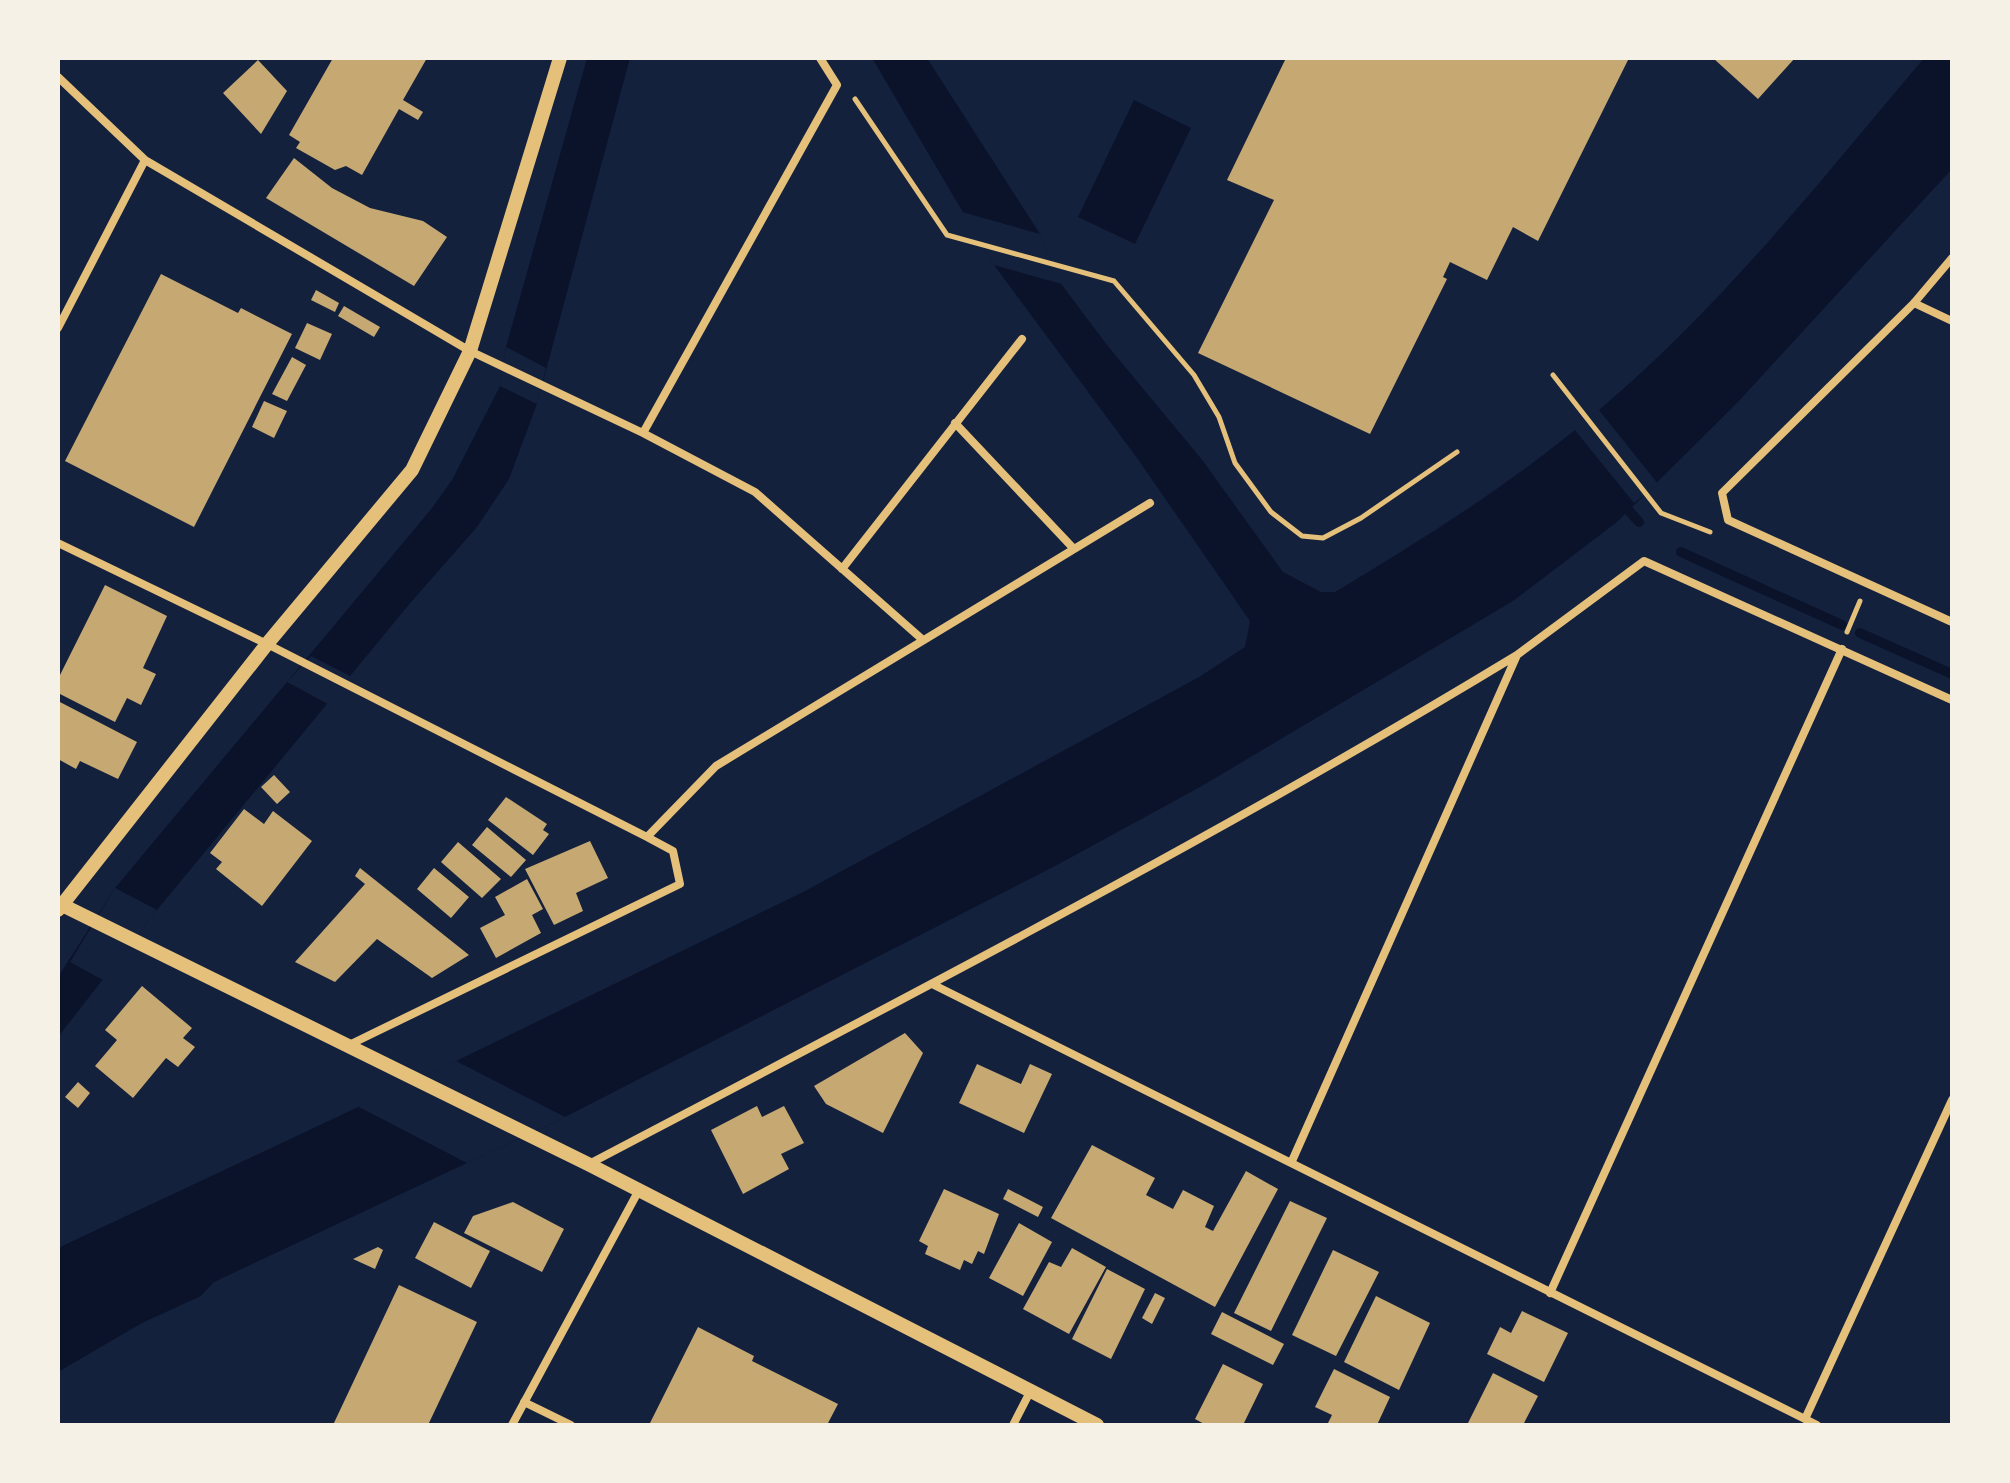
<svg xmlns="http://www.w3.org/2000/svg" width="2010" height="1483" viewBox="0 0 2010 1483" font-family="'DM Sans',sans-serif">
	<rect width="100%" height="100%" fill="#14213d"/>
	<path fill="#0b132b" d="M587 58H630L537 404 509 479 477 527 412 601 157 910 58 1037V977L115 888 432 508 452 480 500 386 506 347Z
		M872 58H927L1040 234 1062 285 1107 345 1203 461 1283 572 1321 592H1335C1427 537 1517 480 1599 410 1721 307 1822 179 1924 58H1952V169L1738 402 1617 522 1513 601 1202 786 1057 865 565 1117 214 1282 201 1296 142 1323 58 1372V1248L456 1061 805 891 1199 677 1245 647 1250 621 1137 458 994 265Z
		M1134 100 1191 128 1135 244 1078 217Z"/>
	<path fill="#14213d" d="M962 212 1040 234 1062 284 994 265Z
		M506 347 546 368 537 404 500 386Z
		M1599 410 1658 484 1634 503 1574 429Z
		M311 656 350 676 328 704 287 682Z
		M115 888 157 910 103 980 70 962Z
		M456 1061 565 1117 467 1163 357 1106Z"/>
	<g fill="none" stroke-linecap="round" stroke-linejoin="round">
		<path stroke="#0b132b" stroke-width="10" d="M1619 500 1639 522
			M1681 552 1842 625
			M1860 633 1952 674"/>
	</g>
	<path fill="#c6a872" d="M333 58H427L403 100 423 112 418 120 399 109 362 175 346 166 335 170 296 148 300 142 289 135Z
		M1286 58H1629L1538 241 1513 227 1487 280 1450 262 1443 277 1447 279 1370 434 1198 353 1274 200 1227 180Z
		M1713 58H1795L1758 99Z
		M258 60 287 91 261 134 223 93Z
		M294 158 332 188 370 208 423 221 447 237 414 286 266 198Z
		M161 274 238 313 241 308 292 334 194 527 65 461Z
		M316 290 339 303 335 312 311 300Z
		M344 306 380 327 374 337 338 316Z
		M307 323 332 334 320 360 295 348Z
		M292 357 306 365 287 401 272 394Z
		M264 401 287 411 274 438 252 427Z
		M105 585 167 616 143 668 156 674 141 705 127 698 115 722 58 693V679Z
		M58 701 137 742 118 779 80 761 76 769 58 759Z
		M274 775 290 792 277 804 261 787Z
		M506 797 547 824 543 830 549 834 533 855 488 820Z
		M244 809 264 824 273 811 312 841 262 906 216 869 222 862 210 853Z
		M487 827 526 860 511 877 472 845Z
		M590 841 608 878 576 893 583 911 554 925 525 869Z
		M458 842 501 879 482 898 441 862Z
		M360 868 469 955 432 978 377 939 335 982 295 962 365 884 355 876Z
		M434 868 469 897 451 918 417 889Z
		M527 879 543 909 532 915 541 933 496 958 480 928 505 915 495 897Z
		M142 986 192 1028 183 1038 195 1047 178 1067 166 1058 133 1098 95 1066 117 1040 105 1030Z
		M905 1033 923 1053 883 1133 826 1104 814 1086Z
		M977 1064 1021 1084 1030 1064 1052 1074 1024 1133 959 1103Z
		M78 1082 90 1093 78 1108 65 1097Z
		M757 1106 762 1117 784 1106 804 1143 781 1154 789 1169 743 1194 711 1130Z
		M1092 1145 1155 1178 1146 1195 1173 1209 1183 1190 1214 1206 1205 1227 1213 1231 1246 1171 1278 1189 1215 1307 1051 1218Z
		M944 1189 999 1214 984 1254 978 1251 972 1264 964 1260 960 1270 925 1254 928 1246 919 1241Z
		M1008 1189 1043 1207 1038 1217 1003 1199Z
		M1290 1201 1327 1218 1271 1331 1234 1313Z
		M513 1202 564 1229 542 1272 464 1233 473 1216Z
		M434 1222 490 1251 471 1288 415 1258Z
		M1019 1223 1052 1242 1023 1296 989 1278Z
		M378 1247 383 1250 375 1269 353 1259Z
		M1072 1248 1106 1267 1069 1334 1023 1309 1049 1262 1061 1267Z
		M1333 1250 1379 1272 1336 1356 1292 1335Z
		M1107 1269 1145 1289 1111 1359 1072 1339Z
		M399 1285 477 1322 428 1425H333Z
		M1155 1293 1165 1298 1152 1324 1142 1318Z
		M1376 1296 1430 1323 1399 1390 1344 1362Z
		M1522 1311 1568 1333 1544 1382 1487 1354 1500 1327 1511 1333Z
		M1222 1312 1284 1344 1273 1365 1211 1334Z
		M698 1327 754 1356 752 1361 838 1404 827 1425H649Z
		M1223 1364 1263 1384 1243 1425H1206L1195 1419Z
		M1334 1369 1390 1397 1377 1425H1327L1332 1415 1315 1407Z
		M1493 1373 1538 1396 1523 1425H1467Z"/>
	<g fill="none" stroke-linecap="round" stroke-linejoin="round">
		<path stroke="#e5c07b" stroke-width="5" d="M855 99 947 235 1114 281 1194 375 1219 417 1235 463 1271 512 1302 536 1323 538 1361 518 1457 452
			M1553 375 1661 513 1710 532
			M1847 632 1860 601"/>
		<path stroke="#e5c07b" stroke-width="8" d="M58 77 145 160 470 351 643 433 755 492 923 640
			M1952 258 1914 303 1722 493 1728 520 1952 622
			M1914 303 1952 321
			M58 328 145 160
			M955 423 1074 549
			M643 433 837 85 820 58
			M58 543 267 644 647 837 716 766 1150 503
			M842 569 1022 339
			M932 984 1817 1425
			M349 1045 680 884 673 851 647 837
			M1292 1161 1517 655 1644 561 1952 700
			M589 1164C901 1000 1216 838 1517 655
			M1550 1293 1842 649
			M524 1402 571 1425
			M1805 1419 1952 1100
			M512 1425 639 1190
			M1013 1425 1030 1392"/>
		<path stroke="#e5c07b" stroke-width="14" d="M58 903 588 1164 1097 1425
			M58 910 267 644 412 470 470 351 560 58"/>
	</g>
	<rect width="2010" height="1483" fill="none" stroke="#f6f1e7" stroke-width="120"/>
</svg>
